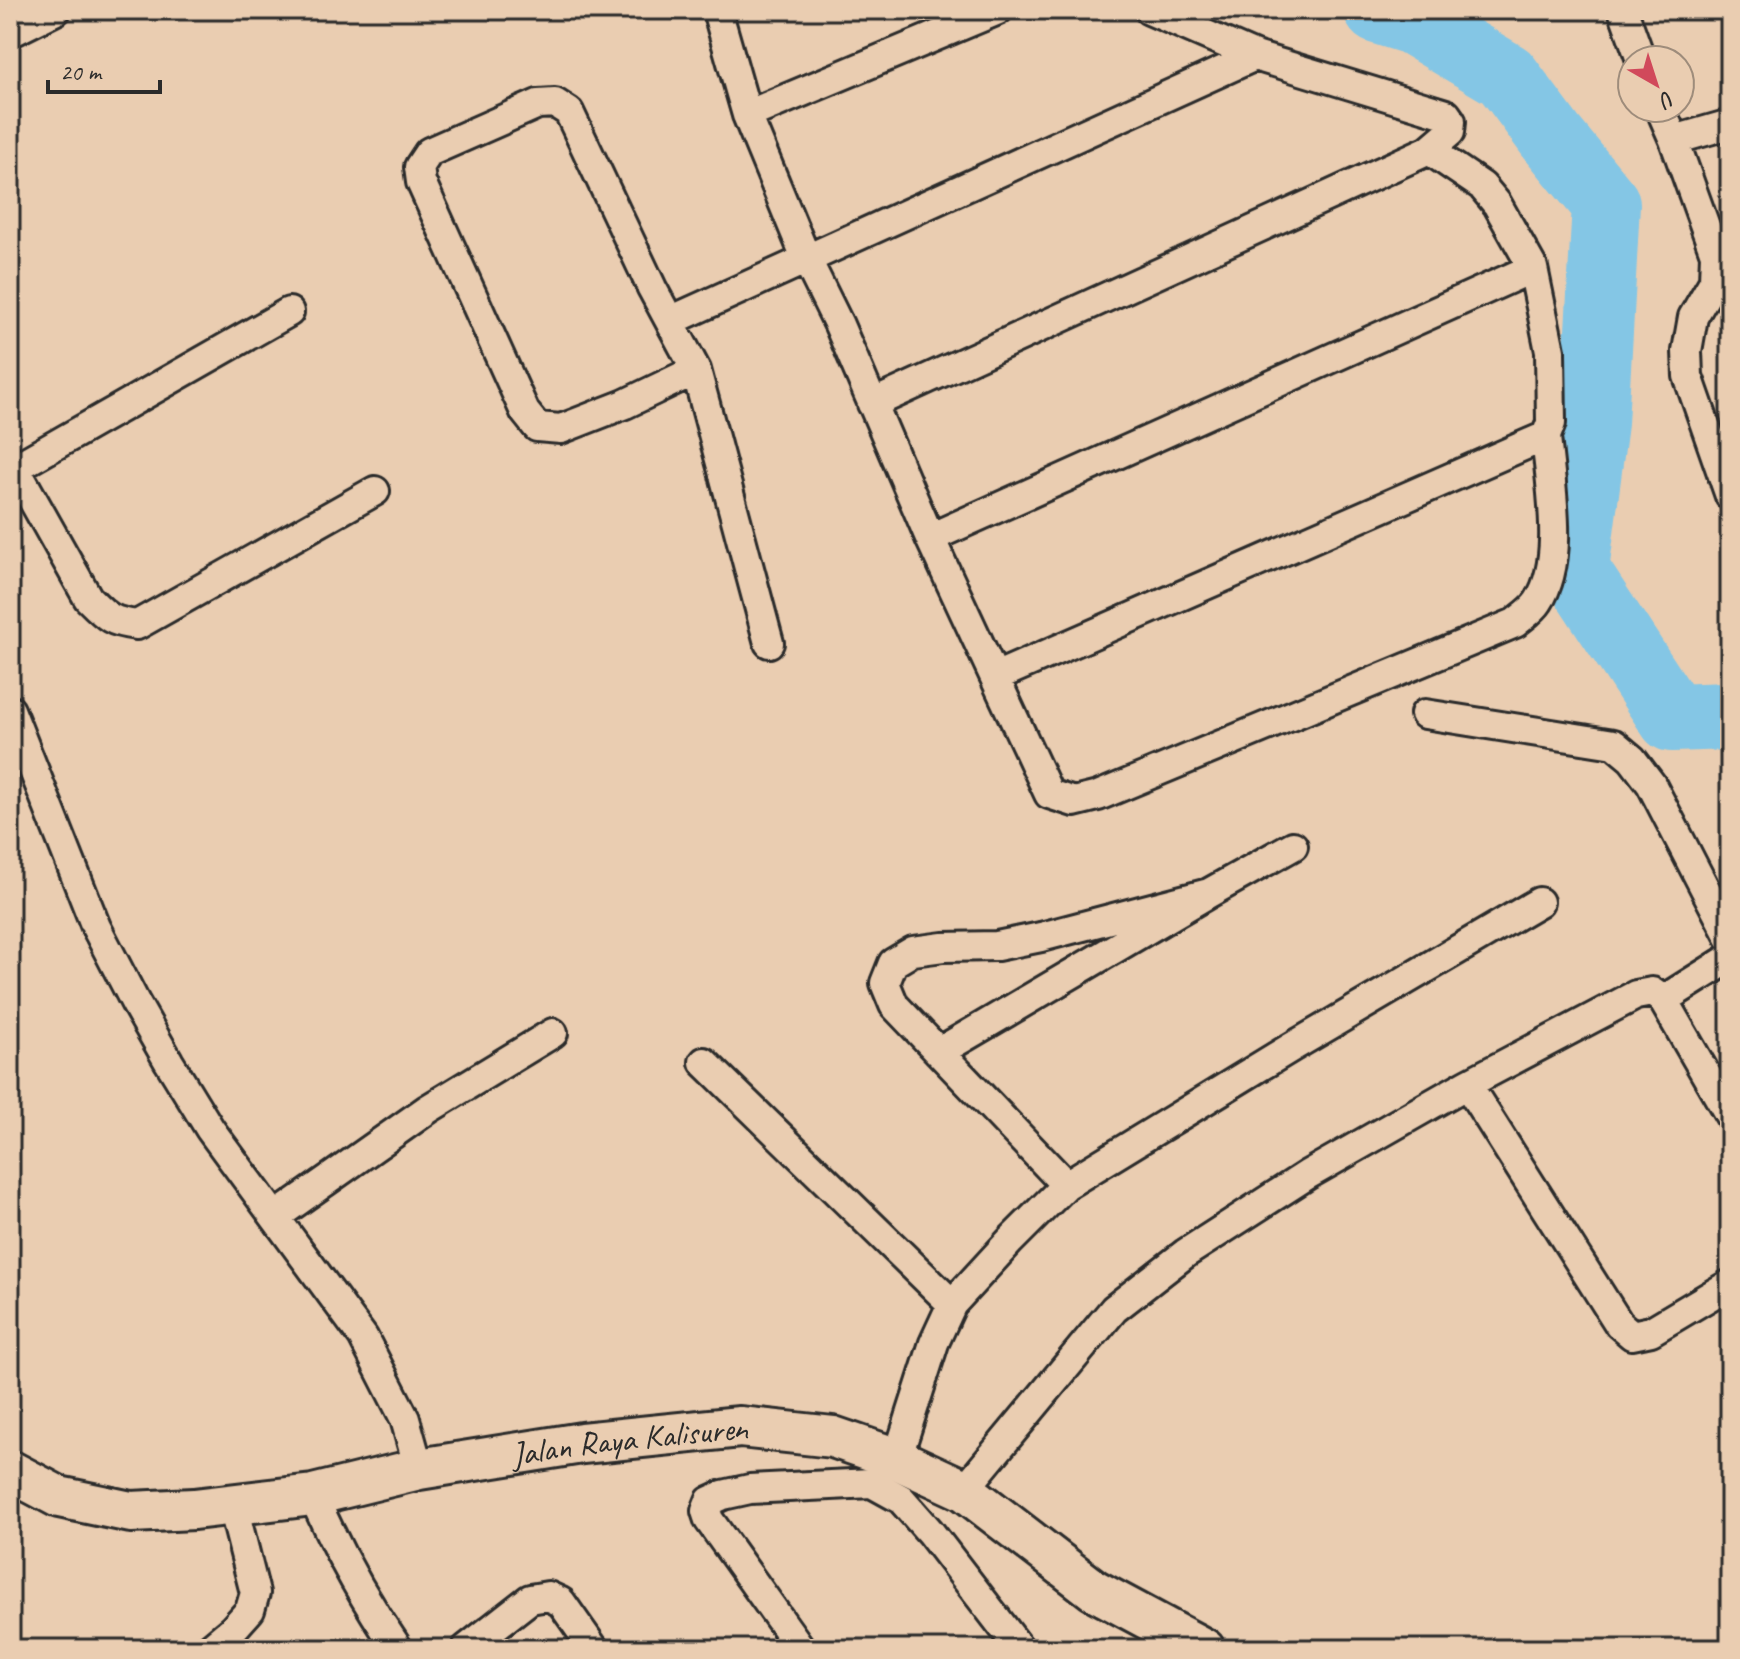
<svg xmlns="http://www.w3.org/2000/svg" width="1740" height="1659" viewBox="0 0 1740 1659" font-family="Caveat,sans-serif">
	<rect width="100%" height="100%" fill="#eacdb1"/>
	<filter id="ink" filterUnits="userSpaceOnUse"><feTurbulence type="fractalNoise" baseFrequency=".0125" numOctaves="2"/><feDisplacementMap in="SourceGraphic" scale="16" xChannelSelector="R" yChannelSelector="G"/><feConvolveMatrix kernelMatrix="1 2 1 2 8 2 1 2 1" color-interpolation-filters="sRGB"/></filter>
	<g filter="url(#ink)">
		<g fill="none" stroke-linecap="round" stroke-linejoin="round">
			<path stroke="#84c6e5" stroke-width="68" d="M1378 10 1413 21 1506 76 1551 137 1606 204 1594 423 1575 570 1672 718 1730 716"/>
			<g stroke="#2b2b2b" stroke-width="34">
				<path id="street" d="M717 10 747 115 806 258 839 325 930 538 1049 794 1074 802 1098 796 1515 623C1522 617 1533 610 1538 602 1566 560 1550 484 1546 436
					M1623 10 1641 60
					M10 33 56 10
					M1660 108 1674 140 1715 254 1714 281 1693 317 1687 351 1688 376 1730 496
					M747 115 998 10
					M1674 140 1730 124
					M670 321 1255 56
					M696 370 625 404 561 429 537 427 525 412 421 182 419 167 429 152 538 104 555 103 569 112 652 288 696 370 769 643
					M872 404 1429 150 1450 132 1451 121 1446 114 1255 56 1149 10
					M10 459 88 598C107 617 111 622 137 625L375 491
					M15 468 289 312
					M930 538 1533 268
					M995 677 1546 436 1551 423 1550 351 1533 268 1497 204 1482 186 1429 150
					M10 710 96 927 136 1004 169 1062 210 1129 363 1337 405 1419 419 1469
					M1425 714 1614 744 1632 759 1651 784 1730 937
					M1663 1000 1730 958
					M939 1052 1209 893 1293 846
					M704 1062 952 1304
					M1467 1084 1619 1324 1632 1335 1651 1331 1730 1284
					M1066 1185 894 1005 885 983 893 963 913 951 943 947 997 946 1041 937 1209 893
					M275 1217 428 1109 553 1033
					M897 1459 934 1343 952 1304 1010 1241 1066 1185 1292 1047 1539 902
					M964 1490 1114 1309 1186 1253 1307 1175 1467 1084 1636 995 1652 992 1663 1000 1730 1116
					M313 1495C336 1549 365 1601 398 1649
					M209 1649 233 1629 250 1610 255 1593 233 1506
					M466 1649 530 1599 548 1596 561 1602 594 1649
					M801 1649 709 1520 706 1511 710 1501 723 1495 750 1489 872 1483 901 1499 930 1532 1020 1649"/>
			</g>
			<g stroke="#2b2b2b" stroke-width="46">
				<g id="secondary">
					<path id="s1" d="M10 1471 59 1497 131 1512 194 1509 313 1495 419 1469 582 1443 740 1427 833 1437 897 1459 964 1490 1094 1590 1204 1649"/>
				</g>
			</g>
			<use href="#street" stroke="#eacdb1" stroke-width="28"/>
			<use href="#secondary" stroke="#eacdb1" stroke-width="40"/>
		</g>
	</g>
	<g text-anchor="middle" stroke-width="8" stroke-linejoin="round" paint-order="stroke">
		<g font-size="34" fill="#2b2b2b" stroke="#eacdb1">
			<text dy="12" stroke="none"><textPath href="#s1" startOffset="634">Jalan Raya Kalisuren</textPath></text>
		</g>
	</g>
	<rect width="1740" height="1659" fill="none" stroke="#eacdb1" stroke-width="40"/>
	<rect x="20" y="20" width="1700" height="1619" fill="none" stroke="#2b2b2b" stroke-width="3" filter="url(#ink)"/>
	<g transform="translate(1656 84) rotate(141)"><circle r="38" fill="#eacdb1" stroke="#9e8c7b" stroke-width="2"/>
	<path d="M0-6L14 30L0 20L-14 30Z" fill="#d1495b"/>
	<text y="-12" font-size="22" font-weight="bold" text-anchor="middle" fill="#2b2b2b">U</text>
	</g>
	<path d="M48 80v12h112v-12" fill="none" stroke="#2b2b2b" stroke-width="4"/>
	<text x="60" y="80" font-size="24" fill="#2b2b2b" stroke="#eacdb1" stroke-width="6" paint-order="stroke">20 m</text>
</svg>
